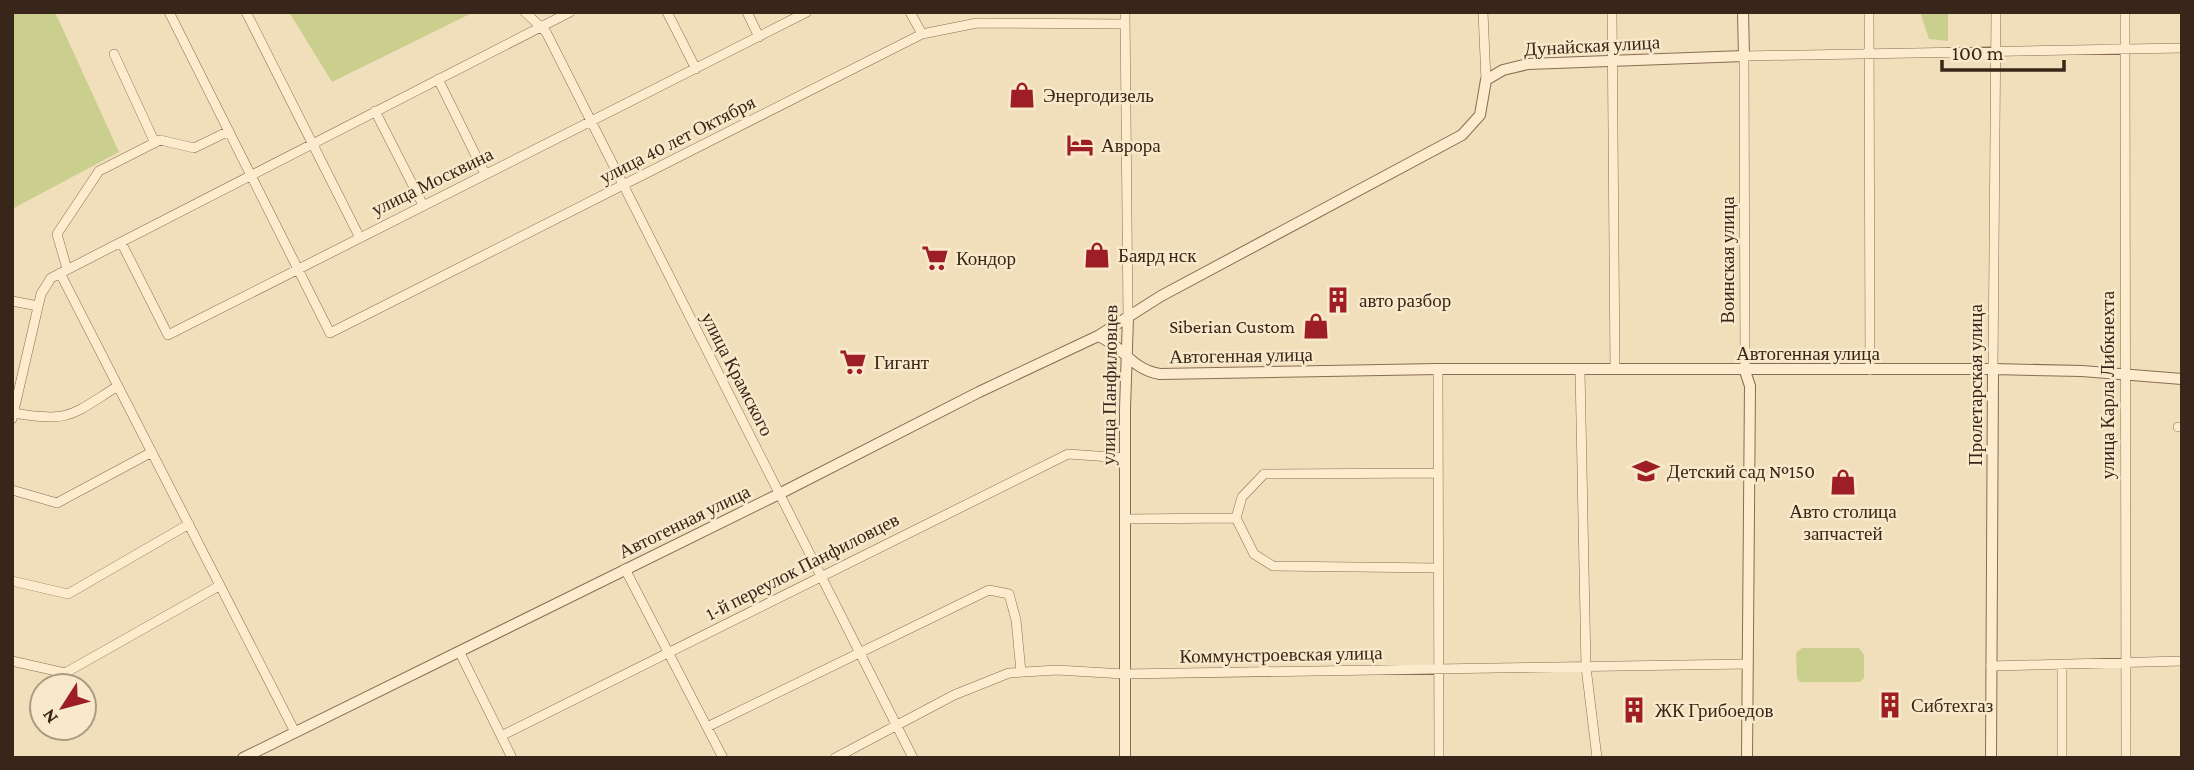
<svg xmlns="http://www.w3.org/2000/svg" width="2194" height="770" viewBox="0 0 2194 770" font-family="'Crimson Pro',serif">
	<rect width="100%" height="100%" fill="#f1deba"/>
	<path fill="#cbcf8e" d="M12 12H55L119 152 14 208Z
		M289 12H474L332 82Z
		M1920 12H1948V41L1929 39Z
		M1802 648H1859L1864 655V678L1860 682H1800L1797 678 1796 653Z"/>
	<g fill="none" stroke-linecap="round" stroke-linejoin="round">
		<g stroke="#896d53" stroke-width="10">
			<path id="minor" d="M169 12 330 333 922 34 977 23 1125 24
				M246 12 359 236
				M525 12 546 32 913 758
				M667 12 696 69
				M747 12 759 37
				M910 12 922 34
				M1125 12 1128 317
				M1483 12 1486 80
				M1612 12 1615 369
				M1869 12 1870 370
				M2125 12 2126 758
				M114 54 155 143
				M438 79 485 174
				M375 111 423 205
				M121 242 168 335 807 12
				M67 269 57 234 99 171 160 140 194 148 229 131
				M60 273 295 732
				M12 301 38 306
				M1438 369 1439 758
				M1993 369 1996 12
				M1580 370 1586 667 1597 758
				M1745 371 1744 56 2182 48
				M14 413C71 423 71 415 118 386
				M12 419 41 294 51 278 570 12
				M2178 427H2182
				M12 490 57 503 152 452
				M1236 518 1242 497 1264 474 1436 473
				M1125 519 1236 518 1254 554 1273 566 1438 568
				M625 569 723 758
				M12 581 68 594 189 524
				M460 653 512 758
				M12 661 65 673 219 586
				M1991 666 2182 661
				M707 727 989 590 1009 594 1016 620 1021 672
				M501 736 1068 454 1125 458
				M835 758 954 695 1009 673 1057 670 1124 674 1747 664
				M2062 758V665"/>
		</g>
		<g stroke="#896d53" stroke-width="12">
			<path id="tertiary" d="M1098 336 1161 296 1462 135 1480 115 1486 80 1503 70 1528 64 1744 56 1743 12
				M1745 371 1750 386 1747 758
				M243 758 779 494 979 392 1098 336C1124 346 1130 369 1160 374L1438 369H1993L2082 371 2182 379
				M1125 758V409L1128 317
				M1991 758 1993 369"/>
		</g>
		<use href="#minor" stroke="#fceccd" stroke-width="9"/>
		<use href="#tertiary" stroke="#fceccd" stroke-width="10"/>
	</g>
	<defs>
		<g id="shop-bare" transform="scale(2.1)"><path d="M-5-2.5h2.3a2.7 3.5 0 0 1 5.4 0H5L5.5 6h-11ZM-1.5-2.5h3a1.5 2.3 0 0 0-3 0Z" fill="#9d1e25" stroke="#f8e9ca" stroke-width="2.5" paint-order="stroke"/></g>
		<g id="hotel-bare" transform="scale(2.1)"><path d="M-6-4.5h1.5V1H6V5H4.5V3h-9V5H-6ZM-4 0a1.8 1.8 0 1 1 3.6 0ZM.5 0V-2.5h3Q6-2.5 6 0Z" fill="#9d1e25" stroke="#f8e9ca" stroke-width="2.5" paint-order="stroke"/></g>
		<g id="supermarket-bare" transform="scale(2.1)"><path d="M-6-5.5h2.5l.6 2H6L4.5 2H-2.5L-4.4-4H-6ZM-1.5 3.2a1.3 1.3 0 1 0 .1 0ZM3 3.2a1.3 1.3 0 1 0 .1 0Z" fill="#9d1e25" stroke="#f8e9ca" stroke-width="2.5" paint-order="stroke"/></g>
		<g id="building-bare" transform="scale(2.1)"><path d="M-4-6H4V6H1V3H-1V6H-4ZM-2.5-4.3h1.7v1.8h-1.7ZM.8-4.3h1.7v1.8H.8ZM-2.5-1h1.7V.8h-1.7ZM.8-1h1.7V.8H.8Z" fill="#9d1e25" stroke="#f8e9ca" stroke-width="2.5" paint-order="stroke"/></g>
		<g id="school-bare" transform="scale(2.1)"><path d="M0-5L7-2L0 1L-7-2ZM-4 1L0 2.5L4 1V4Q0 6-4 4Z" fill="#9d1e25" stroke="#f8e9ca" stroke-width="2.5" paint-order="stroke"/></g>
	</defs>
	<g fill-rule="evenodd">
		<use href="#shop-bare" x="1022" y="95"/>
		<use href="#hotel-bare" x="1080" y="145"/>
		<use href="#shop-bare" x="1097" y="255"/>
		<use href="#supermarket-bare" x="935" y="258"/>
		<use href="#building-bare" x="1338" y="300"/>
		<use href="#shop-bare" x="1316" y="326"/>
		<use href="#supermarket-bare" x="853" y="362"/>
		<use href="#school-bare" x="1646" y="471"/>
		<use href="#shop-bare" x="1843" y="482"/>
		<use href="#building-bare" x="1890" y="705"/>
		<use href="#building-bare" x="1634" y="710"/>
	</g>
	<g text-anchor="middle" stroke-width="5" stroke-linejoin="round" paint-order="stroke">
		<g font-size="19" fill="#372619" stroke="#f8e9ca">
			<text transform="translate(1592 45) rotate(-3)" y="7">Дунайская улица</text>
			<text transform="translate(677 139) rotate(-27)" y="7">улица 40 лет Октября</text>
			<text transform="translate(432 181) rotate(-26)" y="7">улица Москвина</text>
			<text transform="translate(1727 260) rotate(-90)" y="7">Воинская улица</text>
			<text x="1808" y="360">Автогенная улица</text>
			<text transform="translate(1241 355) rotate(-1)" y="7">Автогенная улица</text>
			<text transform="translate(738 374) rotate(63)" y="7">улица Крамского</text>
			<text transform="translate(1109 385) rotate(-89)" y="7">улица Панфиловцев</text>
			<text transform="translate(1975 385) rotate(-90)" y="7">Пролетарская улица</text>
			<text transform="translate(2107 385) rotate(-90)" y="7">улица Карла Либкнехта</text>
			<text transform="translate(684 521) rotate(-26)" y="7">Автогенная улица</text>
			<text transform="translate(802 566) rotate(-27)" y="7">1-й переулок Панфиловцев</text>
			<text transform="translate(1281 654) rotate(-1)" y="7">Коммунстроевская улица</text>
		</g>
		<g font-size="19" fill="#372619" stroke="#f8e9ca" text-anchor="start">
			<text x="1043" y="102">Энергодизель</text>
			<text x="1101" y="152">Аврора</text>
			<text x="1118" y="262">Баярд нск</text>
			<text x="956" y="265">Кондор</text>
			<text x="1359" y="307">авто разбор</text>
			<text x="1295" y="333" text-anchor="end">Siberian Custom</text>
			<text x="874" y="369">Гигант</text>
			<text x="1667" y="478">Детский сад №150</text>
			<text x="1843" y="518" text-anchor="middle">Авто столица<tspan x="1843" dy="22">запчастей</tspan></text>
			<text x="1911" y="712">Сибтехгаз</text>
			<text x="1655" y="717">ЖК Грибоедов</text>
		</g>
	</g>
	<rect width="2194" height="770" fill="none" stroke="#372619" stroke-width="28"/>
	<g transform="translate(63 707) rotate(234)"><circle r="33" fill="#f8e9ca" stroke="#ab9b83" stroke-width="2"/>
	<path d="M0-5L12 26L0 18L-12 26Z" fill="#9d1e25"/>
	<text y="-10" font-size="19" font-weight="bold" text-anchor="middle" fill="#372619">N</text>
	</g>
	<path d="M1942 60v10h122v-10" fill="none" stroke="#372619" stroke-width="3.5"/>
	<text x="1952" y="60" font-size="21" fill="#372619" stroke="#f8e9ca" stroke-width="5" paint-order="stroke">100 m</text>
</svg>
